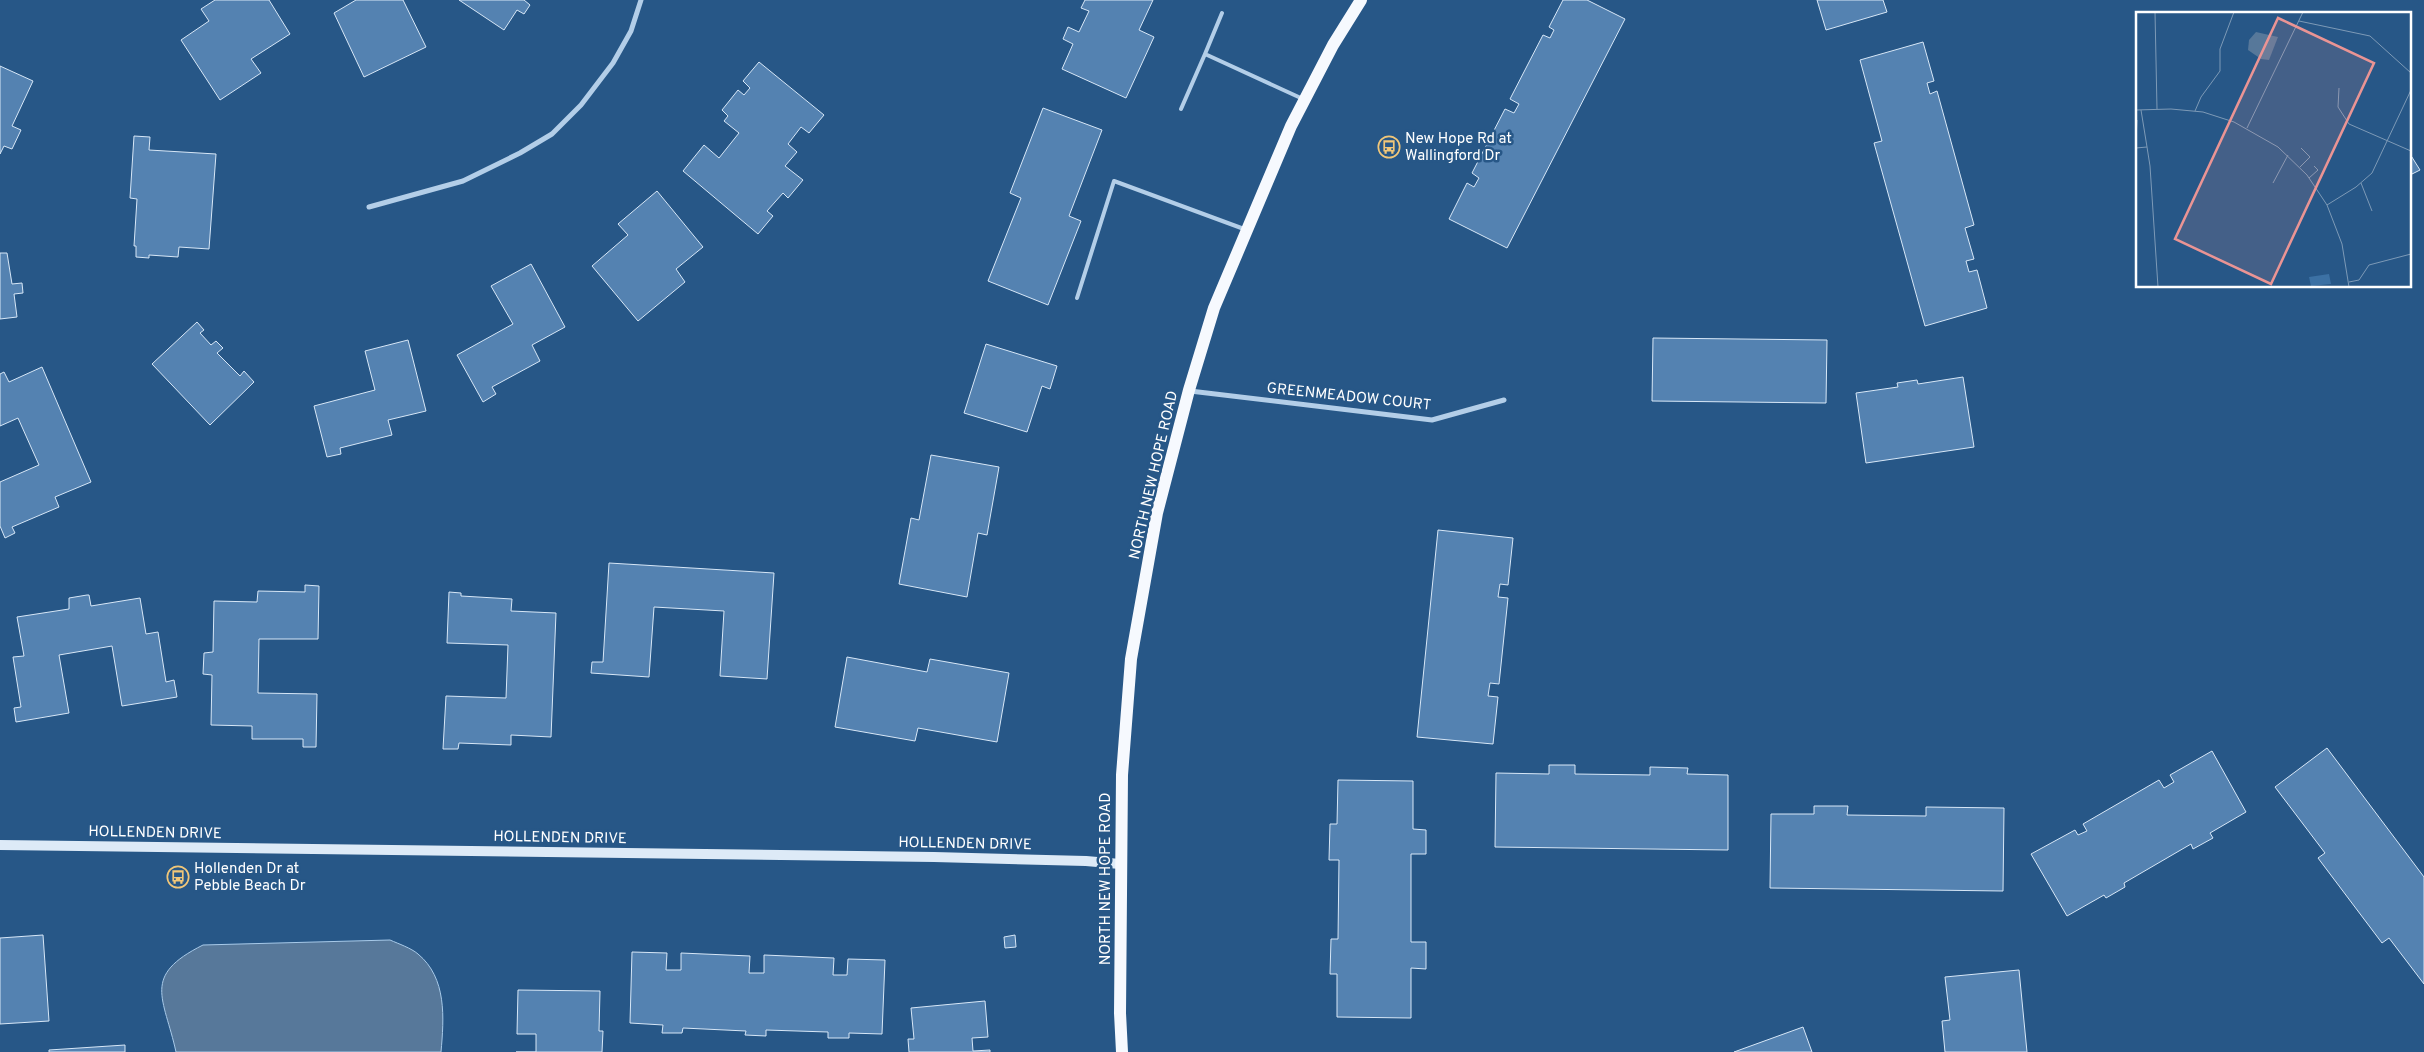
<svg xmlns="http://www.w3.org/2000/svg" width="2424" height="1052" viewBox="0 0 2424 1052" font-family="Overpass,sans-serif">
	<rect width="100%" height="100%" fill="#275787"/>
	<path fill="#57789a" stroke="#a8cae9" d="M390 940C399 944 411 948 418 954 447 978 444 1018 441 1052H176C164 997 141 976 203 945Z"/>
	<path fill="#5482b1" stroke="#d7e7f7" d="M215 0H269L290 34 251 59 261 73 220 100 181 40 209 21 201 9Z
		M356 0H403L426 47 364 77 334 13Z
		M459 0H524L530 5 524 14 517 10 504 30Z
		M1085 0H1153L1139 30 1154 37 1126 98 1062 69 1073 44 1063 39 1068 27 1079 32 1089 11 1081 8Z
		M1563 0H1587L1625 19 1507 248 1449 219 1467 183 1474 187 1479 178 1472 173 1505 109 1514 113 1519 104 1510 99 1543 35 1550 38 1554 30 1549 27Z
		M1817 0H1883L1887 12 1826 30Z
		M1923 42 1934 81 1927 83 1930 94 1937 91 1974 225 1965 228 1974 259 1966 261 1969 272 1977 270 1987 308 1925 326 1874 143 1882 141 1860 60Z
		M759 62 824 115 809 133 801 127 788 144 797 152 785 166 803 180 788 198 783 193 767 211 773 216 758 234 683 171 704 145 719 158 739 133 724 121 728 116 722 110 738 90 744 95 750 88 743 81Z
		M0 66 33 81 12 126 21 130 12 149 4 146 0 154Z
		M1043 108 1102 130 1069 216 1081 221 1048 305 988 281 1021 198 1010 193Z
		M134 136 150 137 149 150 216 154 209 249 179 247 178 257 149 255V258L136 257V246H134L137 199 130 198Z
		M2410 154 2420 170 2410 175Z
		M657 191 703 247 676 269 685 282 638 321 592 266 628 235 618 224Z
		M0 253H7L12 284 22 283 23 293 14 294 17 317 0 319Z
		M531 264 565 327 532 345 540 361 492 387 496 394 483 402 457 355 513 324 491 286Z
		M197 322 204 330 200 333 211 345 216 341 223 348 217 353 240 376 244 371 254 382 210 425 152 364Z
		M1653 338 1827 340 1826 403 1652 401Z
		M408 340 426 411 388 420 392 435 340 448 341 454 327 457 314 406 375 390 365 351Z
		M986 344 1057 366 1050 389 1042 386 1027 432 964 413Z
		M42 367 91 482 55 497 59 507 12 527 15 533 5 538 0 526V482L39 465 18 418 0 426V374L4 372 9 382Z
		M1963 377 1974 447 1866 463 1856 393 1898 387 1897 383 1917 380 1918 384Z
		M931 455 999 467 987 535 978 533 967 597 899 584 911 518 919 520Z
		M1438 530 1513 538 1508 585 1500 584 1498 597 1508 598 1499 684 1490 683 1488 696 1498 697 1493 744 1417 737Z
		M609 563 774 573 767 679 720 676 724 611 654 607 649 677 591 673 592 662H603Z
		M305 585 319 586 318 639H259L258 693 317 694 316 747H303V739H252V726L211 725 212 675 203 674 204 653 213 652 214 601 257 602 258 591 305 592Z
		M449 592 461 593V596L512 599 511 611 556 613 551 737 511 735V745L459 743 458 749H443L446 696 506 698 508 645 447 643Z
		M87 595H89L91 606 140 598 146 634 158 632 166 682 174 680 177 697 122 706 112 646 59 655 69 713 16 722 14 708 21 707 13 657 24 656 17 617 69 609V598Z
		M847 657 927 672 930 659 1009 673 997 742 918 728 915 741 835 727Z
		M2327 748 2424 877V984L2389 938 2382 943 2318 858 2325 853 2275 787Z
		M2212 751 2246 812 2210 833 2213 838 2193 849 2191 844 2124 883 2125 887 2106 898 2104 895 2067 916 2031 854 2075 830 2078 835 2087 831 2083 824 2159 780 2164 788 2174 782 2170 775Z
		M1549 765H1575V774L1650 775V767L1688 768 1687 774 1728 775V850L1495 847 1496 773 1549 774Z
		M1338 780 1413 781V829L1426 830V854H1411V942H1426V969L1411 968V1018L1337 1017V974H1330L1331 939H1338L1339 860H1329L1330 824H1337Z
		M1814 806H1848L1847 815 1926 816V807L2004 808 2003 891 1770 888 1771 814H1814Z
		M43 935 49 1021 0 1024V938Z
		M1015 935 1016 947 1005 948 1004 937Z
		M632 952 667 953 666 970H681V953L750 956 749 973H764V955L834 958 833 975H847L848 959 885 960 882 1034 849 1033V1038H828V1032L766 1030V1036L745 1035 746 1031 683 1028 682 1033H662L663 1025 630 1023Z
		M2019 970 2027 1052H1945L1942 1021 1950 1020 1945 977Z
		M518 990 600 991 599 1031H603L602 1052H516H536V1034H517Z
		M985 1001 988 1037 972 1038 973 1051 990 1050V1052H909L908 1039H914L911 1008Z
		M1803 1027 1812 1052H1734Z
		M125 1045V1052H49V1050Z"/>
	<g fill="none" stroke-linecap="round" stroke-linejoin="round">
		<path stroke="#b3cee8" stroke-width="4" d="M1205 54 1222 13
			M1181 109 1205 54 1303 99
			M1077 298 1114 181 1244 229"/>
		<path stroke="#b3cee8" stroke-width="5" d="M369 207 463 181 520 153 552 134 581 105 613 63 631 31 641 0
			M1190 391 1432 420 1504 400"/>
		<path stroke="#ddeaf7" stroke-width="10" d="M0 845 934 857 1086 861 1120 864"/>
		<path stroke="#f6f9fe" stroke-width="12" d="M1122 1052 1120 1013 1122 775 1131 659 1157 513 1189 390 1214 308 1291 126 1333 45 1361 0"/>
	</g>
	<defs>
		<g id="bus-ring" transform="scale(1.125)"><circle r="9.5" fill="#275787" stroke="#f1c779" stroke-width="1.5"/><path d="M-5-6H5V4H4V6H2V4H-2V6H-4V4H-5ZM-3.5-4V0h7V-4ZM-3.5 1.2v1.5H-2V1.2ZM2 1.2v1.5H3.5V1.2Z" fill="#f1c779"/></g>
	</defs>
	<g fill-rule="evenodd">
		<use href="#bus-ring" x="1389" y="147"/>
		<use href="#bus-ring" x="178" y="877"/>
	</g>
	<g text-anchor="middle" stroke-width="5" stroke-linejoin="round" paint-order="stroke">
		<g font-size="15" fill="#fff" stroke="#275787" text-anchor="start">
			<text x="1405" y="143">New Hope Rd at<tspan x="1405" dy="17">Wallingford Dr</tspan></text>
			<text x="194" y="873">Hollenden Dr at<tspan x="194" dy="17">Pebble Beach Dr</tspan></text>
		</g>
		<g font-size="15" fill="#fff" stroke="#275787">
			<text transform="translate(1349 396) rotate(6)" y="5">GREENMEADOW COURT</text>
			<text transform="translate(1153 475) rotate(-77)" y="5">NORTH NEW HOPE ROAD</text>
			<text transform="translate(155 832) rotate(1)" y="5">HOLLENDEN DRIVE</text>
			<text transform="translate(560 837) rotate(1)" y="5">HOLLENDEN DRIVE</text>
			<text transform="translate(965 843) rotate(1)" y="5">HOLLENDEN DRIVE</text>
			<text transform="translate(1105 879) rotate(-90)" y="5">NORTH NEW HOPE ROAD</text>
		</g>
	</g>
	<g transform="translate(2136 12)">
		<rect width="275" height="275" fill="#275787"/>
		<path d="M193 262 195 272 175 274 173 265Z" fill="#3c71a4"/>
		<path d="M120 20 142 25 133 48 125 47 112 38 113 28Z" fill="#57789a"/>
		<path fill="none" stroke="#7d9ab7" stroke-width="1" d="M19 0 21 97M163 9 234 24 275 61M203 76 202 95 213 112 275 139M0 98 35 97 67 100 98 110 142 135 171 163 191 193 206 232 213 275M5 98 11 135M59 99 65 85 84 59V37L98 0M111 116 167 0M0 128 1 108M0 136 11 135 14 154 22 275M164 155 174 145 165 136M173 166 182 158 178 154M137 171 152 143M225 171 236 199M191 193 220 175 236 161 275 78M213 270 223 268 233 253 275 242"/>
		<path fill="#ea9494" fill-opacity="0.15" stroke="#ea9494" stroke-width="2.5" d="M142 6 238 51 135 272 39 227Z"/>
		<rect width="275" height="275" fill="none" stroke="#fff" stroke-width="2.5"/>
	</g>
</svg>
